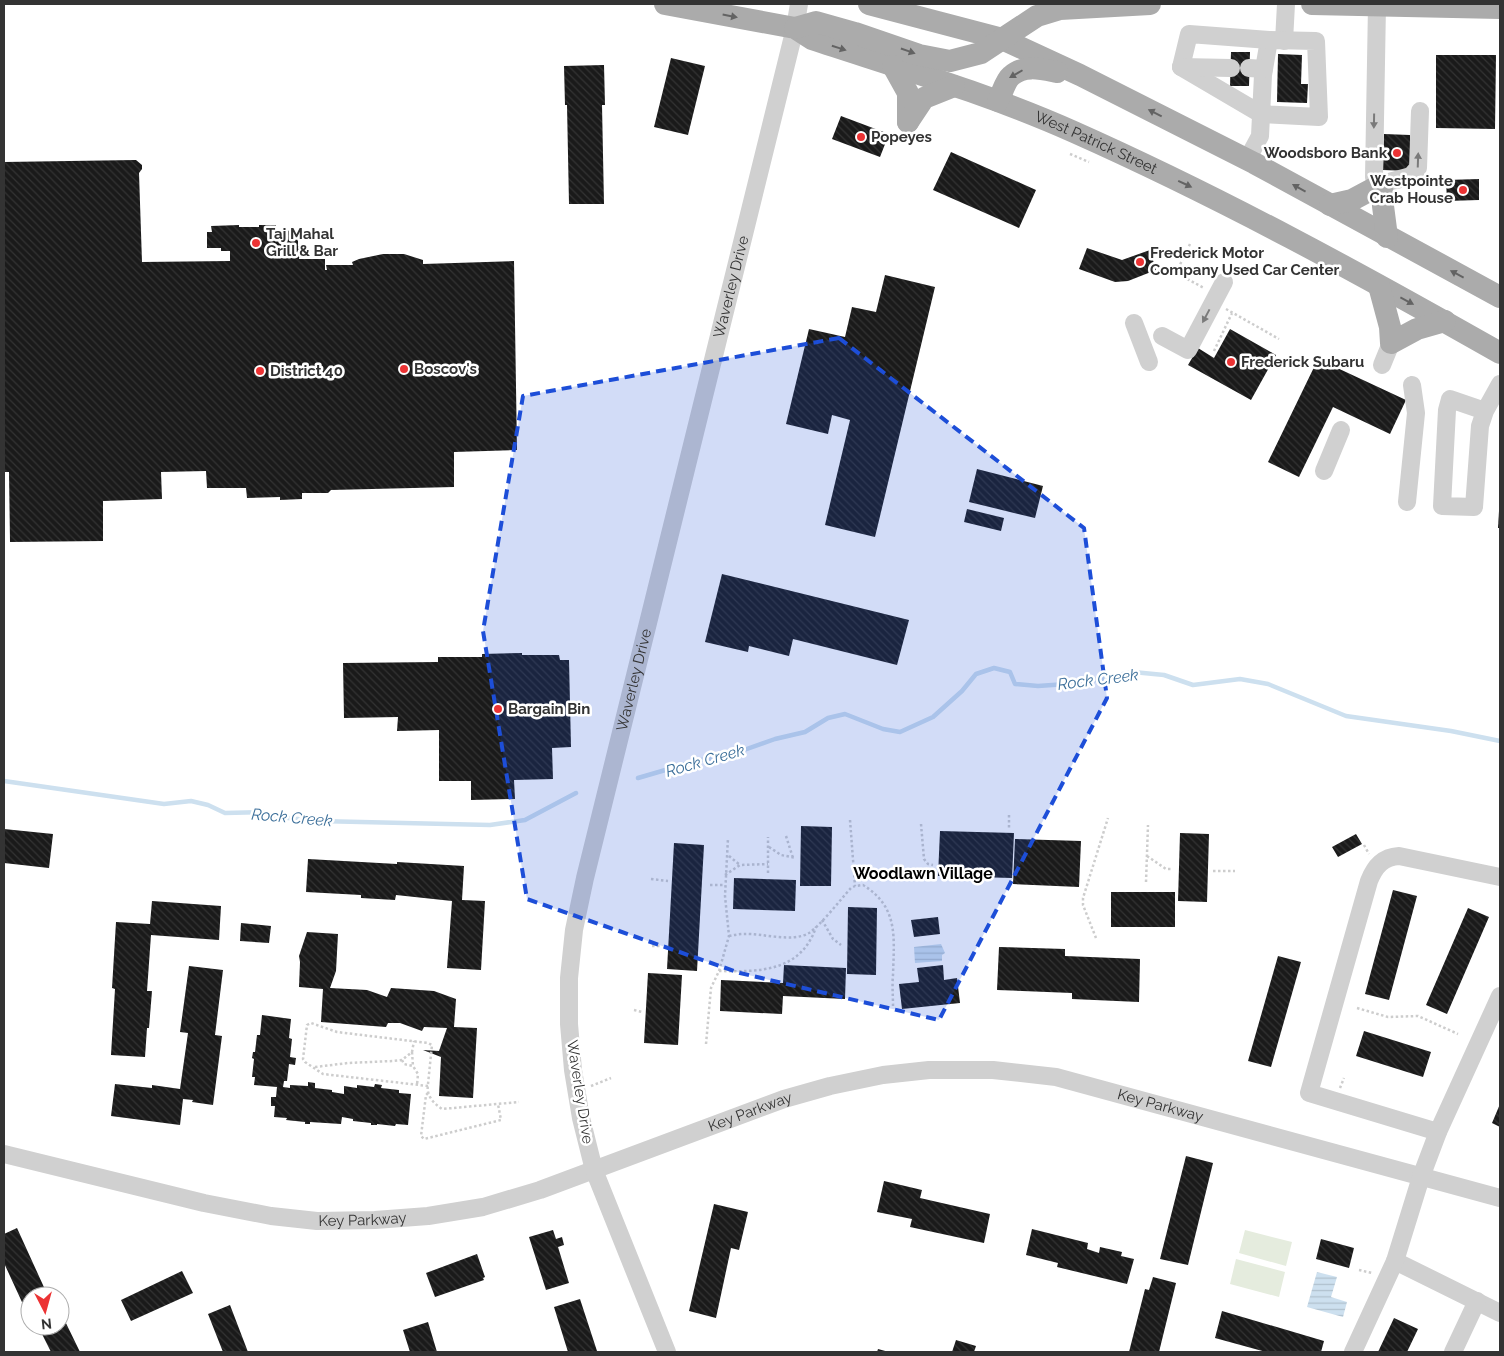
<svg xmlns="http://www.w3.org/2000/svg" width="1504" height="1356" viewBox="0 0 1504 1356" font-family="Raleway,sans-serif">
	<defs>
		<pattern id="water-rules" width="6" height="5" patternUnits="userSpaceOnUse" patternTransform="scale(1.25)"><rect width="6" height="5" fill="#cde0ef"/><path d="M0 2.5h6" fill="none" stroke="#b0c1cd"/></pattern>
		<pattern id="building-back-hatch" width="6" height="6" patternUnits="userSpaceOnUse" patternTransform="scale(1.25)"><rect width="6" height="6" fill="#1a1a1a"/><path d="M-1 5l2 2M0 0l6 6M5-1l2 2" fill="none" stroke="#333"/></pattern>
	</defs>
	<rect width="100%" height="100%" fill="#fff"/>
	<path fill="#e5ecde" d="M1245 1230 1292 1242 1286 1266 1239 1253Z
		M1236 1259 1285 1272 1279 1297 1230 1284Z"/>
	<path fill="url(#water-rules)" d="M941 944 945 953 942 955V961L915 963 914 947Z
		M1317 1272 1337 1277 1331 1297 1347 1302 1343 1317 1307 1307Z"/>
	<g fill="none" stroke-linecap="round" stroke-linejoin="round">
		<path stroke="#cde0ef" stroke-width="4.5" d="M638 778 696 761 730 755 775 739 805 732 828 718 845 714 883 729 900 732 933 717 962 691 976 674 994 668 1010 672 1015 684 1038 686 1081 683 1133 672 1164 675 1193 685 1240 679 1268 684 1346 716 1451 731 1500 741
			M4 781 164 804 191 801 208 805 225 813 263 812 278 817 318 821 490 825 525 820 576 793"/>
	</g>
	<path fill="url(#building-back-hatch)" d="M1231 52H1250L1249 86H1230Z
		M1278 54 1302 55 1301 84H1308L1307 103 1277 102Z
		M1436 55H1496L1495 129 1436 128Z
		M671 58 705 66 688 135 654 127Z
		M604 65 605 105H602L604 204H569L567 105H565L564 66Z
		M841 116 889 134 880 157 832 139Z
		M1384 134 1410 135V171L1383 170Z
		M951 152 1036 190 1019 228 933 190Z
		M136 160 142 165V169L139 173 142 262 230 261V251H221V248H207V232H212L211 226 239 225V227H259V225H276V229L298 232V246H301L299 259H325V270H327L326 265H353L352 262 359 259 383 254H404L423 260V264L514 261 517 450 454 452V487L331 490 328 493H302V499L280 500V497L247 498 246 488H207L206 471 161 472 162 499 103 501V541L10 542 9 472H4V162Z
		M1479 179V200L1447 201 1446 180Z
		M1087 248 1122 260 1150 250 1156 270 1128 281 1115 282 1079 269Z
		M885 275 935 287 875 537 825 525 850 420 832 415 828 434 786 424 809 329 845 337 852 307 876 312Z
		M1230 329 1276 355 1251 400 1188 365 1198 348 1214 358Z
		M1318 359 1406 400 1390 434 1333 407 1299 477 1268 462Z
		M977 469 1043 486 1035 518 969 502Z
		M967 509 1004 518 1001 531 964 522Z
		M1499 511H1500V528H1498Z
		M722 574 909 620 897 665 793 639 789 656 749 646 748 652 705 642Z
		M522 653V655H559L560 660H569L571 747 552 748 553 779 514 780 515 799 471 800V781H439V730L397 731 398 717 344 718 343 663 438 662V657H482V654Z
		M801 826 832 827 831 886H800Z
		M4 829 53 834 49 868 4 863Z
		M940 831 1014 833 1012 878 938 876Z
		M1180 833 1209 834 1207 902 1178 901Z
		M1356 834 1362 844 1338 857 1332 847Z
		M1015 839 1081 841 1079 887 1013 884Z
		M674 843 704 845 697 971 667 969Z
		M308 859 397 864V862L464 866 462 900 485 901 481 970 447 968 452 901 396 895 395 900 361 898V895L306 892Z
		M734 878 796 880 795 911 733 909Z
		M1393 890 1417 896 1389 1000 1365 994Z
		M1111 892H1175V927H1111Z
		M152 901 221 906 219 940 151 935 147 991H152L149 1028H147L145 1057 111 1055 115 989 112 988 116 922 150 924Z
		M848 907 877 908 876 975 847 974Z
		M1468 908 1489 917 1447 1014 1426 1005Z
		M938 917 940 934 914 937 911 920Z
		M241 923 271 926 269 943 240 941Z
		M307 932 338 934 336 971 330 988 367 990 387 997 391 988 434 991 456 999 454 1027 477 1028 473 1098 439 1096 441 1057 423 1050 439 1051 447 1028 424 1027 422 1031 400 1023H388L386 1027 321 1022 323 989 299 987 300 962 299 956Z
		M999 947 1065 949V956L1140 959 1139 1002 1072 999V993L997 990Z
		M1278 956 1301 962 1271 1067 1248 1061Z
		M784 965 846 968 845 999 783 996 782 1014 720 1011 721 980 783 983Z
		M943 965 944 980 957 978 960 1003 902 1009 899 984 919 982 917 968Z
		M189 966 223 970 215 1035 222 1036 213 1105 192 1102 193 1100 183 1099 180 1125 111 1116 115 1084 152 1088V1085L180 1089 188 1033 180 1032Z
		M648 973 682 975 678 1045 644 1043Z
		M262 1015 291 1019 289 1038 292 1039 290 1057 296 1058 295 1065 289 1064 287 1081H284L283 1087 290 1088V1085L308 1086V1082L315 1083V1088L332 1090V1092L344 1094V1086L357 1088V1085L374 1087 375 1084 382 1085 381 1088 399 1090V1093L411 1094 408 1125 396 1124 395 1126 377 1124V1125H371V1123L353 1121V1119L342 1117 341 1124 310 1122V1124H305V1122L286 1120 287 1118 274 1117 275 1106H271V1097H276L277 1087 254 1085 255 1077H252L254 1059 252 1058 253 1052H255L257 1035H260Z
		M1364 1031 1431 1052 1423 1077 1356 1056Z
		M1500 1104V1127L1492 1123Z
		M1186 1156 1213 1163 1188 1265 1160 1259Z
		M884 1181 922 1190 920 1198 990 1214 984 1243 910 1227 912 1219 877 1212Z
		M714 1204 748 1212 739 1250 731 1248 716 1318 689 1311Z
		M17 1228 48 1296H30V1311L27 1313 4 1263V1234Z
		M1032 1229 1088 1243 1087 1249 1099 1253 1100 1247 1122 1252 1121 1256 1134 1259 1127 1284 1057 1267 1058 1263 1026 1255Z
		M553 1230 556 1239 562 1237 564 1245 558 1247 569 1283 546 1290 529 1237Z
		M1321 1239 1354 1248 1349 1268 1316 1259Z
		M477 1254 485 1277 483 1278 484 1280 435 1297 426 1273Z
		M182 1271 193 1293 131 1321 121 1300Z
		M1153 1277 1176 1283 1159 1352H1129L1145 1289 1149 1290Z
		M580 1299 597 1351 592 1352H568L554 1307Z
		M230 1305 248 1352H223L208 1314Z
		M1222 1311 1324 1341 1321 1352H1266L1215 1338Z
		M63 1317 80 1352H51L39 1328 43 1326H60V1318Z
		M1394 1318 1418 1329 1407 1352H1378Z
		M428 1322 437 1352H410L403 1330Z
		M956 1340 976 1346 974 1352H952Z
		M878 1349 889 1352H877Z"/>
	<g fill="none" stroke-linecap="round" stroke-linejoin="round">
		<path stroke="#cdcdcd" stroke-width="2.5" stroke-dasharray="2.5 2.5" stroke-linecap="butt" d="M1070 154 1089 162
			M1190 244 1176 273 1204 288
			M1226 309 1279 339
			M1214 351 1232 313
			M1009 815V830
			M850 820 855 886
			M921 824 924 859 928 864 933 865
			M786 836 793 858
			M1364 845 1369 854
			M769 847 781 855 796 858
			M729 856 740 865
			M1147 856 1166 869H1173
			M1213 871H1235
			M768 873V837
			M725 875 740 865 768 864
			M651 879 668 881
			M1146 882 1148 825
			M710 885H725
			M822 920 833 939 841 945
			M729 936C734 935 739 934 744 934 762 933 792 943 809 933 821 925 840 900 851 888L855 886 863 885C899 907 894 938 893 975 892 985 893 995 893 1006
			M1096 938 1083 905V898L1108 818
			M652 946H662
			M719 971C759 972 801 972 816 927
			M1357 1008 1388 1017 1418 1016 1458 1034
			M634 1010 642 1012
			M706 1044 711 988 719 971 729 936 725 896 728 838
			M412 1052 413 1066
			M402 1060 404 1064 413 1066 418 1074 417 1085
			M315 1067 348 1063 393 1061 402 1060 412 1052 414 1041
			M428 1086 323 1074 305 1062 303 1059 307 1025 311 1023 337 1032 428 1043 432 1045 428 1084C426 1095 433 1103 442 1109L519 1102
			M591 1086 611 1078
			M1340 1088 1344 1078
			M428 1093 426 1095 421 1136 424 1139 501 1120 498 1104
			M1359 1270 1372 1273"/>
		<g stroke="#d0d0d0" stroke-width="18">
			<path d="M1377 5 1374 177 1382 184 1411 176 1418 168 1420 111"/>
			<path d="M1284 41 1286 4"/>
			<path d="M1181 67 1261 114 1319 117 1316 41 1269 40 1263 75 1260 136 1247 160"/>
			<path d="M1181 67 1189 34 1269 40"/>
			<path d="M1181 67 1231 68"/>
			<path d="M1249 68 1264 69"/>
			<path d="M1134 323 1149 362"/>
			<path d="M1162 336 1188 350 1224 282"/>
			<path d="M1382 365 1391 343"/>
			<path d="M1485 411 1450 399 1447 410 1442 506 1474 507 1480 426 1485 411 1500 384"/>
			<path d="M1324 471 1341 430"/>
			<path d="M1407 502 1416 413 1412 385"/>
			<path d="M1438 1132 1309 1093 1369 881C1375 866 1383 857 1399 856L1500 877"/>
			<path id="s1" d="M4 1154 204 1203 271 1216 317 1221 375 1220 428 1216 483 1207 540 1190 784 1099 830 1086 883 1075 929 1070H993L1056 1077 1500 1198"/>
			<path d="M1395 1261 1500 1313"/>
			<path id="s2" d="M667 1352 594 1170 581 1118 573 1070 569 1024V978L574 930 585 878 795 28 799 4"/>
			<path d="M1353 1352 1395 1261 1421 1177 1438 1132 1500 996"/>
			<path d="M1453 1352 1477 1301"/>
		</g>
		<g stroke="#ababab" stroke-width="22">
			<path id="s3" d="M665 4 795 28 812 39C900 68 989 94 1074 132 1220 197 1361 274 1500 353"/>
			<path d="M869 4 1002 39 1080 75 1254 163 1500 297"/>
			<path d="M1312 4 1500 8"/>
			<path d="M795 28 816 22 855 33 919 55 950 61 981 53 1037 16 1060 9 1150 4"/>
			<path d="M893 66 908 93V122"/>
			<path d="M998 101C1002 94 1005 81 1011 76 1024 64 1042 69 1057 72"/>
			<path d="M908 122 924 98 954 86"/>
			<path d="M1330 205 1352 200 1382 184 1383 206 1387 237"/>
			<path d="M1379 286 1390 327 1391 343 1417 329 1445 321"/>
		</g>
	</g>
	<defs><path id="oneway-solid" d="M-6-.8H1V-3.2L6.5 0L1 3.2V.8H-6Z" transform="scale(1.25)"/></defs>
	<g fill="#636363">
		<use href="#oneway-solid" transform="translate(730 16) rotate(11)"/>
		<use href="#oneway-solid" transform="translate(839 48) rotate(18)"/>
		<use href="#oneway-solid" transform="translate(908 51) rotate(19)"/>
		<use href="#oneway-solid" transform="translate(1016 74) rotate(150)"/>
		<use href="#oneway-solid" transform="translate(1155 113) rotate(-153)"/>
		<use href="#oneway-solid" transform="translate(1185 184) rotate(25)"/>
		<use href="#oneway-solid" transform="translate(1299 188) rotate(-151)"/>
		<use href="#oneway-solid" transform="translate(1457 274) rotate(-152)"/>
		<use href="#oneway-solid" transform="translate(1407 301) rotate(28)"/>
	</g>
	<g fill="#7a7a7a">
		<use href="#oneway-solid" transform="translate(1374 121) rotate(91)"/>
		<use href="#oneway-solid" transform="translate(1418 160) rotate(-88)"/>
		<use href="#oneway-solid" transform="translate(1206 316) rotate(118)"/>
	</g>
	<path fill="#1d4ed8" fill-opacity="0.2" stroke="#1d4ed8" stroke-width="4" stroke-dasharray="10 6" stroke-linejoin="round" d="M839 338 1084 528 1107 698 939 1020 740 973 527 899 483 631 523 396Z"/>
	<g fill="#ec3334" stroke="#fff" stroke-width="2">
		<circle cx="861" cy="137" r="5"/>
		<circle cx="1397" cy="153" r="5"/>
		<circle cx="1463" cy="190" r="5"/>
		<circle cx="256" cy="243" r="5"/>
		<circle cx="1140" cy="262" r="5"/>
		<circle cx="1231" cy="362" r="5"/>
		<circle cx="404" cy="369" r="5"/>
		<circle cx="260" cy="371" r="5"/>
		<circle cx="498" cy="709" r="5"/>
	</g>
	<g text-anchor="middle" stroke-width="5" stroke-linejoin="round" paint-order="stroke">
		<g font-size="15" font-weight="bold" fill="#333" stroke="#fff" text-anchor="start">
			<text x="871" y="142">Popeyes</text>
			<text x="1387" y="158" text-anchor="end">Woodsboro Bank</text>
			<text x="1453" y="186" text-anchor="end">Westpointe<tspan x="1453" dy="17">Crab House</tspan></text>
			<text x="266" y="239">Taj Mahal<tspan x="266" dy="17">Grill &amp; Bar</tspan></text>
			<text x="1150" y="258">Frederick Motor<tspan x="1150" dy="17">Company Used Car Center</tspan></text>
			<text x="1241" y="367">Frederick Subaru</text>
			<text x="414" y="374">Boscov's</text>
			<text x="270" y="376">District 40</text>
			<text x="508" y="714">Bargain Bin</text>
		</g>
		<g font-size="15" fill="#333" stroke="#fff">
			<text dy="5" stroke="none"><textPath href="#s3" startOffset="455">West Patrick Street</textPath></text>
			<text dy="5" stroke="none"><textPath href="#s2" startOffset="1101">Waverley Drive</textPath></text>
			<text dy="5" stroke="none"><textPath href="#s2" startOffset="696">Waverley Drive</textPath></text>
			<text transform="translate(580 1092) rotate(81)" y="5">Waverley Drive</text>
			<text dy="5" stroke="none"><textPath href="#s1" startOffset="1191">Key Parkway</textPath></text>
			<text dy="5" stroke="none"><textPath href="#s1" startOffset="771">Key Parkway</textPath></text>
			<text dy="5" stroke="none"><textPath href="#s1" startOffset="366">Key Parkway</textPath></text>
		</g>
		<g font-size="16" font-style="italic" fill="#3c6f9a" stroke="#fff">
			<text transform="translate(1098 679) rotate(-7)" y="6">Rock Creek</text>
			<text transform="translate(705 760) rotate(-16)" y="6">Rock Creek</text>
			<text transform="translate(292 817) rotate(5)" y="6">Rock Creek</text>
		</g>
		<g font-size="16" font-weight="bold" fill="#000" stroke="#fff">
			<text x="923" y="879">Woodlawn Village</text>
		</g>
	</g>
	<rect width="1504" height="1356" fill="none" stroke="#333333" stroke-width="10"/>
	<g transform="translate(45 1311) rotate(174)"><circle r="24" fill="#ffffff" stroke="#adadad"/>
	<path d="M0-4L9 19L0 12L-9 19Z" fill="#ec3334"/>
	<text y="-8" font-size="14" font-weight="bold" text-anchor="middle" fill="#333333">N</text>
	</g>
</svg>
